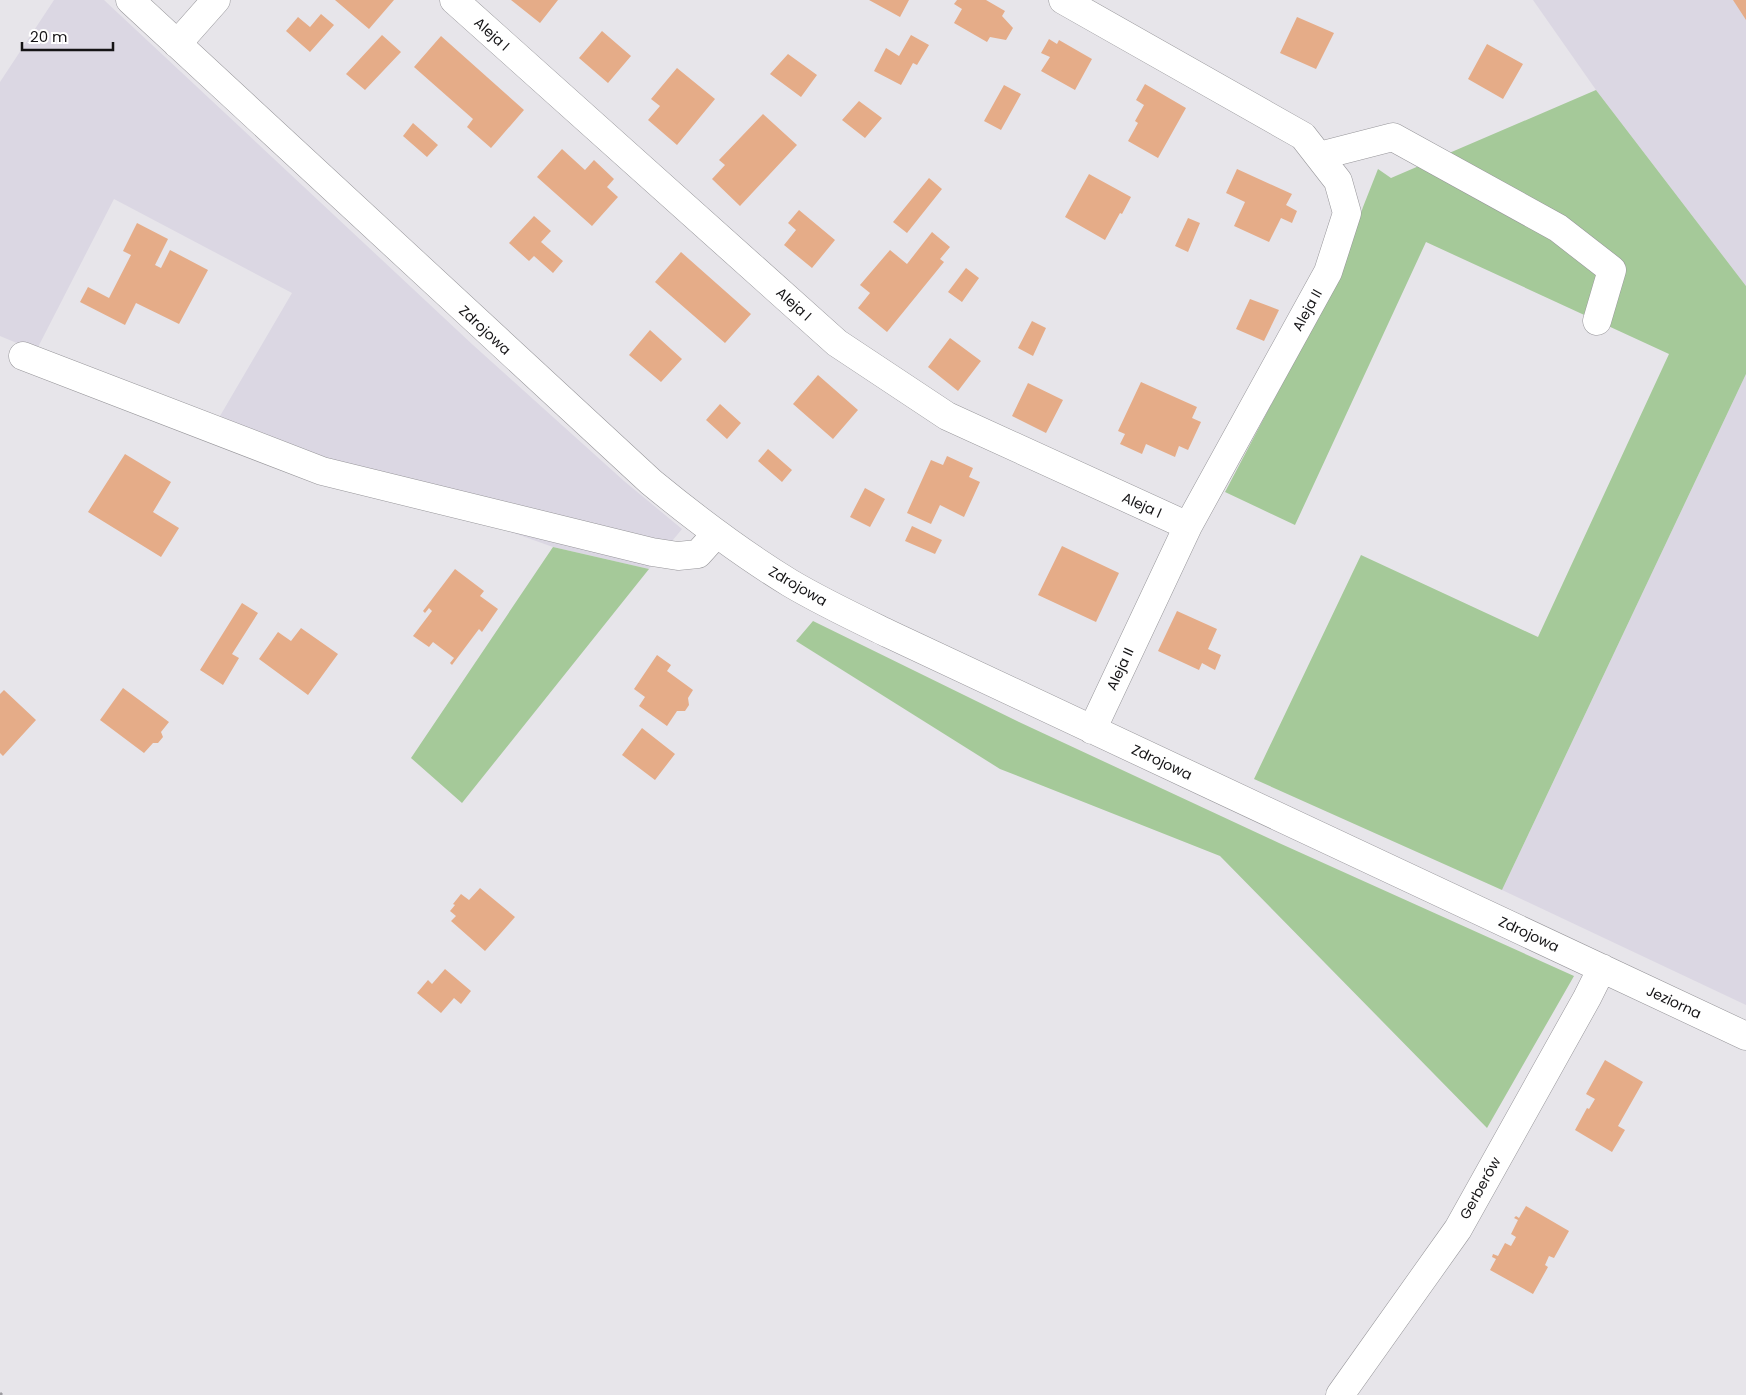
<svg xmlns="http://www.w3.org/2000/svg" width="1746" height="1395" viewBox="0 0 1746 1395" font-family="Poppins,sans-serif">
	<rect width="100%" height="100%" fill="#e7e5ea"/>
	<path fill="#dbd7e3" d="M54 0H104L473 345 624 481 682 529 649 569 553 547 387 488 220 416 292 293 114 199 36 351 0 336V82Z
		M1533 0H1746V286L1596 90Z
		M1746 374V1005L1502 890Z"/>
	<path fill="#a5c999" d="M1596 90 1746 286V374L1502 890 1254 779 1361 555 1538 637 1669 354 1426 242 1295 525 1225 492 1339 276 1363 207 1378 169 1391 178Z
		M553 547 649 569 462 803 411 758Z
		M813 621 1019 722 1279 843 1574 976 1487 1128 1220 856 1000 769 796 641Z"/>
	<path fill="#e5ac88" d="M335 0H394L369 29Z
		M511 0H558L540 23Z
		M869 0H909L900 17Z
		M957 0H986L1005 11 1002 16 1013 28 1006 40 990 37 987 42 954 23 962 9 954 4Z
		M1733 0H1746V20Z
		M321 14 334 25 310 52 286 31 298 17 310 27Z
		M1297 17 1334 33 1316 69 1280 53Z
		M602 31 631 56 608 83 579 58Z
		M382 35 401 52 365 90 346 74Z
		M911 35 929 45 917 65 913 63 901 85 874 71 886 48 899 56Z
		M441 36 524 110 491 148 467 127 473 119 414 67Z
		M1049 39 1057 44 1059 40 1092 59 1075 90 1041 71 1050 57 1041 53Z
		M1487 44 1523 64 1503 99 1468 79Z
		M788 54 817 75 801 97 770 74Z
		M677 68 715 99 677 145 648 120 660 106 651 99Z
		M1145 84 1186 108 1158 158 1128 141 1138 123 1135 121 1144 105 1136 100Z
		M1004 85 1021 94 1001 130 984 121Z
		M859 101 882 118 865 138 842 120Z
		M763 114 797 145 740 206 712 179 725 165 719 160Z
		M413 123 438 145 427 157 403 136Z
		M562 149 585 170 594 160 614 179 607 187 618 197 592 226 537 177Z
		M1237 169 1292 194 1286 205 1297 211 1292 223 1281 218 1269 242 1234 226 1245 202 1226 193Z
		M1089 174 1131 197 1122 214 1120 213 1105 240 1065 217Z
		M929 178 942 189 907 233 893 222Z
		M799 210 835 240 812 268 784 245 796 230 788 223Z
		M534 216 551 231 541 242 563 261 553 273 534 256 529 261 509 243Z
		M1188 218 1200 223 1188 252 1175 246Z
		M137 223 168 239 155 265 161 268 170 250 208 270 179 324 136 303 125 325 80 302 88 287 109 298 131 255 123 251Z
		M932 232 950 247 940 259 944 262 887 332 858 308 870 293 860 285 890 250 907 264Z
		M681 252 751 314 725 343 655 282Z
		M966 268 979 278 962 302 948 292Z
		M1250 299 1279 310 1264 341 1236 329Z
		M1032 321 1046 328 1033 356 1018 348Z
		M650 330 682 359 661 382 629 355Z
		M950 338 981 361 958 391 928 367Z
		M818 375 858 410 833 439 793 404Z
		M1141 382 1197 407 1192 418 1201 422 1188 450 1179 446 1175 457 1146 444 1142 454 1120 444 1125 434 1118 431Z
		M1028 383 1063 400 1046 433 1012 416Z
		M720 404 741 423 727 439 706 420Z
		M768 449 792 470 782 482 758 461Z
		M125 454 171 482 153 512 179 528 161 557 88 512Z
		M947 456 973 468 969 477 980 482 964 517 940 505 931 524 907 513 931 460 943 465Z
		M865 488 885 499 870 527 850 517Z
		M912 526 942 540 935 554 905 541Z
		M1062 546 1119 573 1096 622 1038 595Z
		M455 569 484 591 480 596 498 609 482 632 479 629 452 665 450 663 454 658 433 642 429 647 413 636 432 611 429 608 425 613 423 611Z
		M242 603 258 613 232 654 239 658 223 685 200 670Z
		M1177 611 1217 629 1208 649 1221 655 1215 670 1202 663 1199 670 1158 651Z
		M301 628 338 654 308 695 259 659 278 632 291 641Z
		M657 655 671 665 667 671 693 690 688 698 689 705 685 711H677L667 726 639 706 645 697 634 689Z
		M123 688 169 722 161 732 163 737 158 743H153L144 753 100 720Z
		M4 690 36 720 3 756 0 753V694Z
		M642 728 675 754 655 780 622 755Z
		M480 888 515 917 485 951 451 921 456 916 450 911 455 905 453 904 461 894 469 900Z
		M445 969 471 991 461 1004 454 998 441 1013 417 993 428 980 432 984Z
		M1605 1060 1643 1082 1618 1126 1625 1130 1612 1152 1575 1130 1587 1108 1589 1109 1595 1099 1586 1094Z
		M1526 1206 1569 1231 1554 1258 1549 1256 1545 1265 1548 1267 1533 1294 1490 1270 1496 1259 1492 1257 1493 1254 1498 1256 1505 1243 1511 1246 1516 1237 1511 1234 1518 1220 1514 1218 1516 1216 1519 1218Z"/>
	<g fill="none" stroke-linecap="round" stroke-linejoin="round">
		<g stroke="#97969a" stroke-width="29">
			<path id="minor" d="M130 0 651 482C696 519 741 553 790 583 822 602 856 618 889 634L1746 1036
				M454 0 837 343 947 416 1188 526
				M1063 0 1303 136 1338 181 1347 213 1328 272 1188 526 1092 730
				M177 44 216 0
				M1319 156 1393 137 1558 228 1612 270 1597 321
				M23 356 322 471 652 552 678 556 698 554 716 534
				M1340 1395 1458 1229 1587 998 1602 968"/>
		</g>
		<path stroke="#9d9ca0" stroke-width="3" stroke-dasharray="4 2.5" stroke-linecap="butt" d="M0 1393 2 1395"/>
		<use href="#minor" stroke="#fff" stroke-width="28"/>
	</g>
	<g text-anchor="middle" stroke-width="5" stroke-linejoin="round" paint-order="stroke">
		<g font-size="14" fill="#151416" stroke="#fff">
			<text transform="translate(492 34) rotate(42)" y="5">Aleja I</text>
			<text transform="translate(794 304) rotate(42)" y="5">Aleja I</text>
			<text transform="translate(1307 310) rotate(-61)" y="5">Aleja II</text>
			<text transform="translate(485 330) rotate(43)" y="5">Zdrojowa</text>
			<text transform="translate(1142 505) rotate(24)" y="5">Aleja I</text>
			<text transform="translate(798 586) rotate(30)" y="5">Zdrojowa</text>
			<text transform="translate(1120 669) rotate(-65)" y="5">Aleja II</text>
			<text transform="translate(1162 762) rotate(25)" y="5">Zdrojowa</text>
			<text transform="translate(1529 934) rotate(25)" y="5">Zdrojowa</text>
			<text transform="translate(1674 1002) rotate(25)" y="5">Jeziorna</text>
			<text transform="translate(1480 1188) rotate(-61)" y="5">Gerberów</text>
		</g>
	</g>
	<path d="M22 42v8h91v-8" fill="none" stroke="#151416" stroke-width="2.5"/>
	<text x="30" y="42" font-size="15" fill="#151416" stroke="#ffffff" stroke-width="4" paint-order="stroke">20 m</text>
</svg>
